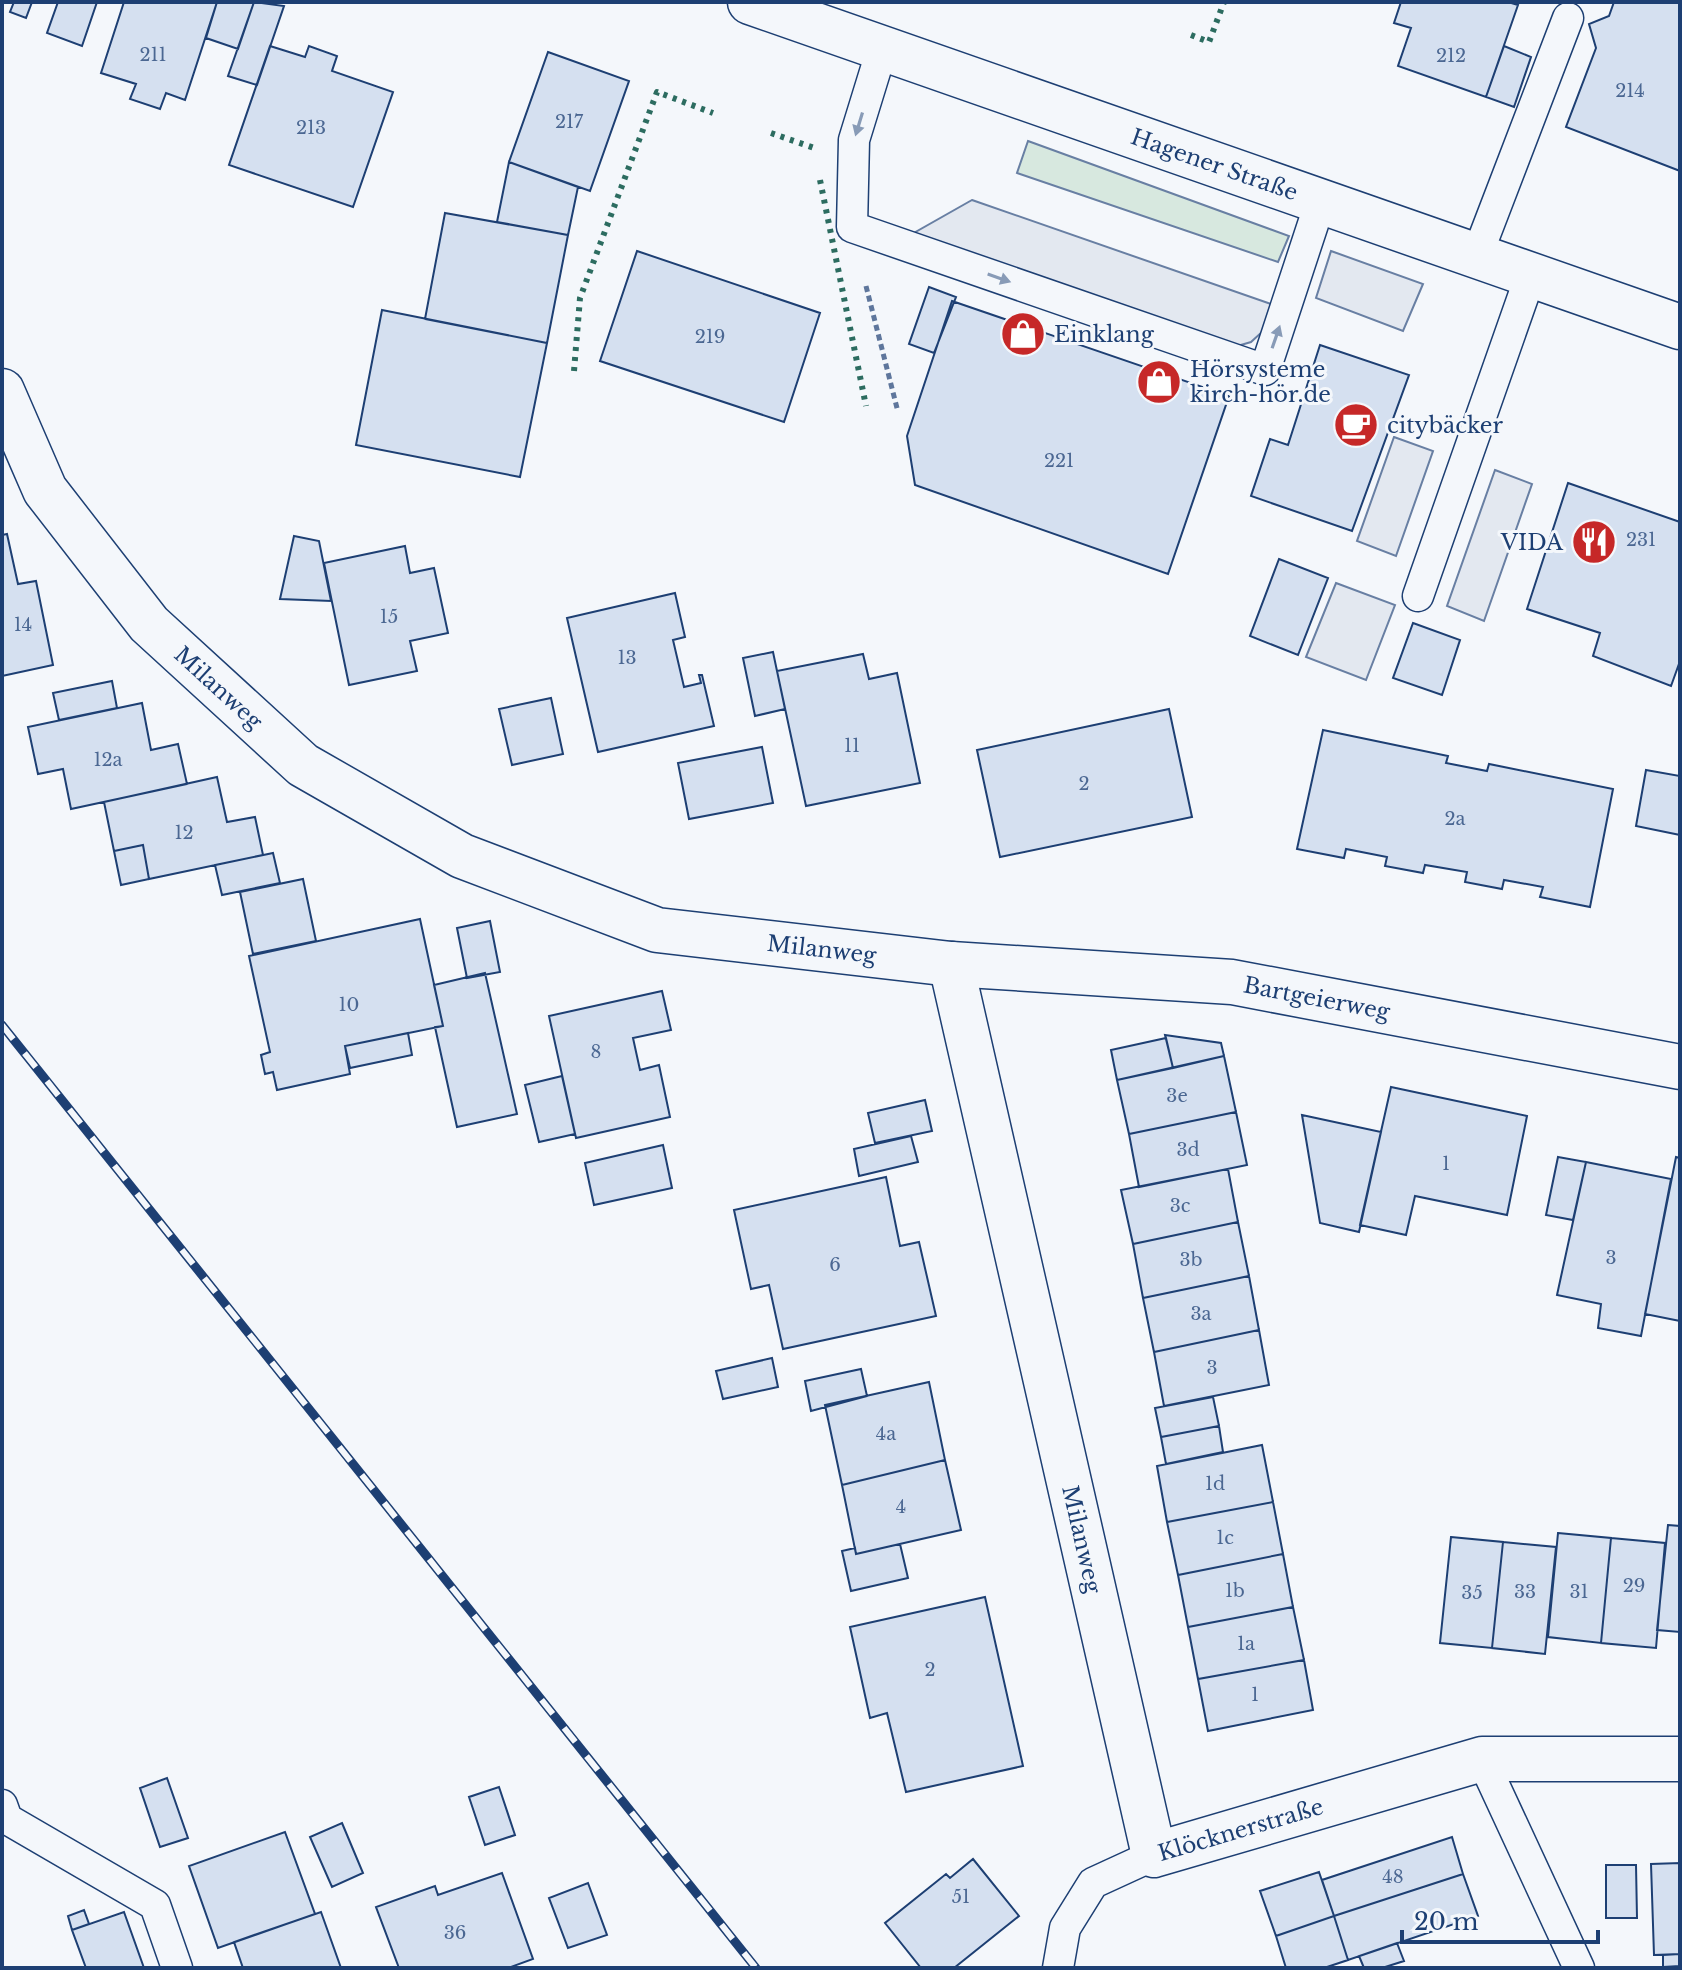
<svg xmlns="http://www.w3.org/2000/svg" width="1682" height="1970" viewBox="0 0 1682 1970" font-family="'Libre Baskerville',serif">
	<rect width="100%" height="100%" fill="#f4f7fb"/>
	<path fill="#d7e8df" stroke="#687fa3" stroke-width="2" d="M1028 141 1289 236 1278 262 1017 173Z"/>
	<path fill="#e3e8f0" stroke="#687fa3" stroke-width="2" d="M972 200 1271 304 1262 332 1251 342 1234 347 912 234Z
		M1331 251 1423 284 1403 331 1316 298Z
		M1394 437 1433 451 1396 556 1357 541Z
		M1495 470 1532 484 1484 621 1447 606Z
		M1336 583 1395 605 1366 680 1306 657Z"/>
	<path fill="#d5e0f0" stroke="#1d3f73" stroke-width="2" d="M14 2H32L26 18 10 12Z
		M58 2H97L82 46 47 33Z
		M124 2H217L185 100 166 93 160 109 130 99 136 84 101 73Z
		M217 2H254L238 49 206 38Z
		M254 2 284 6 257 85 228 76Z
		M1401 2H1508L1518 5 1486 97 1398 66 1411 28 1394 23Z
		M1614 2H1680V171L1566 127 1596 48 1589 24 1609 16Z
		M270 46 305 57 309 46 337 56 332 71 393 92 353 207 229 165Z
		M1504 46 1531 57 1514 107 1486 97Z
		M548 52 629 81 590 191 509 162Z
		M509 162 578 187 568 235 497 222Z
		M445 213 568 235 547 343 425 319Z
		M637 251 820 313 784 422 600 361Z
		M929 287 956 297 934 353 909 344Z
		M952 301 1229 396 1168 574 915 485 907 436Z
		M382 310 547 343 520 477 356 445Z
		M1320 345 1409 375 1352 531 1251 496 1270 439 1288 445Z
		M1568 483 1680 522V661L1671 686 1593 656 1600 633 1527 609Z
		M7 534 18 584 36 581 53 665 2 676V535Z
		M294 536 319 541 331 601 280 599Z
		M405 546 410 573 434 568 448 633 410 641 417 671 349 685 324 563Z
		M1279 559 1328 578 1298 655 1250 636Z
		M675 593 685 637 673 640 684 687 701 683 699 675H702L714 726 598 752 567 618Z
		M1413 623 1460 640 1442 695 1393 678Z
		M773 652 785 709 755 716 743 658Z
		M863 654 869 679 897 673 920 783 806 806 777 671Z
		M112 681 117 708 59 720 53 693Z
		M551 698 563 754 512 765 499 709Z
		M142 703 151 750 178 744 187 784 71 809 63 769 38 774 28 727Z
		M1169 709 1192 817 1000 857 977 750Z
		M1323 730 1448 756 1446 763 1487 771 1489 764 1613 789 1590 907 1540 897 1543 887 1504 880 1502 889 1465 882 1467 872 1425 865 1423 873 1385 866 1387 857 1346 849 1344 858 1297 849Z
		M762 747 773 803 689 819 678 763Z
		M1646 770 1680 776V835L1636 826Z
		M217 777 227 822 255 817 263 855 149 879 143 845 114 851 104 802Z
		M143 845 149 879 121 885 114 851Z
		M273 853 280 883 222 895 215 865Z
		M303 879 316 941 253 954 240 892Z
		M420 919 443 1026 345 1046 350 1074 277 1090 273 1072 265 1074 261 1055 270 1052 249 956Z
		M490 921 500 972 467 978 457 928Z
		M485 973 517 1114 457 1127 435 1027 443 1026 434 985Z
		M662 991 671 1030 633 1038 640 1070 659 1065 670 1117 576 1138 549 1016Z
		M408 1033 412 1055 350 1068 345 1046Z
		M1165 1035 1221 1043 1224 1056 1173 1068Z
		M1166 1038 1173 1068 1117 1080 1111 1050Z
		M1224 1056 1236 1112 1129 1134 1117 1080Z
		M562 1076 575 1134 539 1142 525 1085Z
		M1391 1087 1527 1116 1507 1215 1415 1196 1406 1235 1360 1225Z
		M925 1100 932 1131 875 1143 868 1113Z
		M1236 1112 1247 1165 1139 1187 1129 1134Z
		M1302 1115 1381 1132 1359 1232 1320 1223Z
		M911 1136 918 1162 859 1176 854 1149Z
		M663 1145 672 1188 594 1205 585 1163Z
		M1558 1157 1586 1162 1573 1220 1546 1215Z
		M1676 1157 1680 1158V1321L1645 1314Z
		M1586 1162 1671 1179 1641 1336 1598 1328 1601 1304 1557 1295Z
		M1228 1169 1238 1222 1133 1244 1121 1190Z
		M886 1177 900 1246 919 1242 936 1316 783 1349 769 1285 751 1289 734 1210Z
		M1238 1222 1249 1276 1143 1298 1133 1244Z
		M1249 1276 1259 1330 1154 1352 1143 1298Z
		M1259 1330 1269 1385 1164 1406 1154 1352Z
		M772 1358 778 1387 723 1399 716 1371Z
		M861 1369 867 1396 811 1411 805 1381Z
		M929 1382 945 1460 842 1485 825 1405Z
		M1213 1397 1219 1426 1161 1437 1155 1408Z
		M1219 1426 1223 1452 1166 1464 1161 1437Z
		M1262 1445 1273 1502 1167 1522 1157 1466Z
		M945 1460 961 1530 856 1554 842 1485Z
		M1273 1502 1283 1554 1178 1575 1167 1522Z
		M1668 1525 1680 1526V1632L1657 1630Z
		M1558 1533 1611 1538 1601 1643 1548 1637Z
		M1451 1537 1503 1542 1492 1648 1440 1643Z
		M1611 1538 1665 1543 1656 1648 1601 1643Z
		M1503 1542 1556 1547 1545 1654 1492 1648Z
		M900 1544 908 1578 851 1591 842 1551 855 1548 856 1554Z
		M1283 1554 1293 1607 1188 1627 1178 1575Z
		M985 1597 1023 1766 906 1792 887 1713 870 1718 850 1627Z
		M1293 1607 1304 1660 1198 1679 1188 1627Z
		M1304 1660 1313 1710 1208 1731 1198 1679Z
		M167 1778 188 1838 160 1847 140 1788Z
		M499 1787 515 1835 485 1845 469 1797Z
		M342 1823 363 1873 332 1887 310 1837Z
		M285 1832 315 1914 218 1948 189 1866Z
		M1452 1837 1463 1874 1334 1916 1322 1880Z
		M973 1859 1019 1916 954 1968H921L885 1923 946 1874 950 1878Z
		M1680 1863V1954L1654 1955 1651 1864Z
		M1606 1865H1636L1637 1918H1606Z
		M1319 1872 1334 1916 1276 1936 1260 1891Z
		M502 1873 533 1959 508 1968H399L376 1907 435 1886 438 1895Z
		M1463 1874 1478 1916 1348 1960 1334 1916Z
		M588 1883 607 1935 568 1948 549 1898Z
		M84 1910 89 1924 72 1930 68 1916Z
		M124 1912 144 1968H86L72 1930Z
		M321 1912 341 1968H243L234 1942Z
		M1334 1916 1348 1960 1324 1968H1286L1276 1936Z
		M1397 1943 1404 1961 1382 1968H1364L1359 1956Z
		M1680 1954V1966L1663 1967V1955Z"/>
	<g fill="none" stroke-linecap="round" stroke-linejoin="round">
		<g stroke="#1d3f73" stroke-width="33">
			<path id="lane" d="M882 49 854 140 852 227 1265 370 1320 203
				M1476 258 1568 18
				M1418 596 1530 277
				M1482 1759 1579 1968
				M2 1805 7 1819 155 1905 177 1968
				M1058 1968 1065 1928 1093 1883 1154 1855"/>
		</g>
		<g stroke="#1d3f73" stroke-width="47">
			<g id="street">
				<path id="s1" d="M2 391 45 490 149 624 303 765 462 856 657 930 951 964 1232 982 1680 1067"/>
				<path id="s2" d="M951 964 1154 1855 1482 1759H1680"/>
			</g>
		</g>
		<g stroke="#1d3f73" stroke-width="47">
			<g id="secondary">
				<path id="s3" d="M750 2 1680 327"/>
			</g>
		</g>
		<path stroke="#5e769c" stroke-width="5" stroke-dasharray="6 4" stroke-linecap="butt" d="M866 286 898 412"/>
		<use href="#lane" stroke="#f4f7fb" stroke-width="30"/>
		<use href="#street" stroke="#f4f7fb" stroke-width="44"/>
		<use href="#secondary" stroke="#f4f7fb" stroke-width="44"/>
		<g stroke="#1d3f73" stroke-width="9">
			<path id="rail" d="M2 1025 756 1968"/>
		</g>
		<use href="#rail" stroke="#f4f7fb" stroke-width="6" stroke-dasharray="18" stroke-linecap="butt"/>
		<path stroke="#2c6c60" stroke-width="6" stroke-dasharray="4 6" stroke-linecap="butt" d="M1191 35 1209 42 1224 2
			M771 133 817 149
			M820 180 866 406
			M574 371 580 298 657 92 713 113"/>
	</g>
	<defs><path id="oneway-solid" d="M-6-.8H1V-3.2L6.5 0L1 3.2V.8H-6Z" transform="scale(2)"/></defs>
	<g fill="#889bb7">
		<use href="#oneway-solid" transform="translate(859 124) rotate(107)"/>
		<use href="#oneway-solid" transform="translate(999 278) rotate(19)"/>
		<use href="#oneway-solid" transform="translate(1276 337) rotate(-71)"/>
	</g>
	<defs>
		<g id="shop-disc" transform="scale(2.3)"><circle r="9.5" fill="#c62828" stroke="#f4f7fb"/><path d="M-5-2.5h2.3a2.7 3.5 0 0 1 5.4 0H5L5.5 6h-11ZM-1.5-2.5h3a1.5 2.3 0 0 0-3 0Z" fill="#fff"/></g>
		<g id="cafe-disc" transform="scale(2.3)"><circle r="9.5" fill="#c62828" stroke="#f4f7fb"/><path d="M-5.5-4.5H6V0H3Q3 3.5 0 3.5H-2.5Q-5.5 3.5-5.5 0ZM3-3.2v2h1.7v-2ZM-6 4.5H4V6H-6Z" fill="#fff"/></g>
		<g id="restaurant-disc" transform="scale(2.3)"><circle r="9.5" fill="#c62828" stroke="#f4f7fb"/><path d="M-5-6h1v4h1v-4h1v4h1v-4h1v5L-1.5 .5V6h-2V.5L-5-1ZM5-6V6H3V1.5H1.5Q1.5-4 5-6Z" fill="#fff"/></g>
	</defs>
	<g fill-rule="evenodd">
		<use href="#shop-disc" x="1023" y="334"/>
		<use href="#shop-disc" x="1159" y="382"/>
		<use href="#cafe-disc" x="1356" y="425"/>
		<use href="#restaurant-disc" x="1594" y="542"/>
	</g>
	<g text-anchor="middle" stroke-width="6" stroke-linejoin="round" paint-order="stroke">
		<g font-size="18" fill="#4b6792">
			<text x="153" y="61">211</text>
			<text x="1451" y="62">212</text>
			<text x="1630" y="97">214</text>
			<text x="569" y="128">217</text>
			<text x="311" y="134">213</text>
			<text x="710" y="343">219</text>
			<text x="1059" y="467">221</text>
			<text x="1641" y="546">231</text>
			<text x="389" y="623">15</text>
			<text x="23" y="631">14</text>
			<text x="627" y="664">13</text>
			<text x="852" y="752">11</text>
			<text x="108" y="766">12a</text>
			<text x="1084" y="790">2</text>
			<text x="1455" y="825">2a</text>
			<text x="184" y="839">12</text>
			<text x="349" y="1011">10</text>
			<text x="596" y="1058">8</text>
			<text x="1177" y="1102">3e</text>
			<text x="1188" y="1156">3d</text>
			<text x="1446" y="1170">1</text>
			<text x="1180" y="1212">3c</text>
			<text x="1611" y="1264">3</text>
			<text x="1191" y="1266">3b</text>
			<text x="835" y="1271">6</text>
			<text x="1201" y="1320">3a</text>
			<text x="1212" y="1374">3</text>
			<text x="886" y="1440">4a</text>
			<text x="1215" y="1490">1d</text>
			<text x="901" y="1513">4</text>
			<text x="1225" y="1544">1c</text>
			<text x="1634" y="1592">29</text>
			<text x="1235" y="1597">1b</text>
			<text x="1525" y="1598">33</text>
			<text x="1579" y="1598">31</text>
			<text x="1472" y="1599">35</text>
			<text x="1246" y="1650">1a</text>
			<text x="930" y="1676">2</text>
			<text x="1255" y="1701">1</text>
			<text x="1393" y="1883">48</text>
			<text x="961" y="1903">51</text>
			<text x="455" y="1939">36</text>
		</g>
		<g font-size="22" fill="#1d3f73" stroke="#f4f7fb">
			<text dy="8" stroke="none"><textPath href="#s3" startOffset="492">Hagener Straße</textPath></text>
			<text dy="8" stroke="none"><textPath href="#s1" startOffset="372">Milanweg</textPath></text>
			<text dy="8" stroke="none"><textPath href="#s1" startOffset="1044">Milanweg</textPath></text>
			<text dy="8" stroke="none"><textPath href="#s1" startOffset="1542">Bartgeierweg</textPath></text>
			<text dy="8" stroke="none"><textPath href="#s2" startOffset="590">Milanweg</textPath></text>
			<text dy="8" stroke="none"><textPath href="#s2" startOffset="1004">Klöcknerstraße</textPath></text>
		</g>
		<g font-size="22" fill="#1d3f73" stroke="#f4f7fb" text-anchor="start">
			<text x="1054" y="342">Einklang</text>
			<text x="1190" y="377">Hörsysteme<tspan x="1190" dy="25">kirch-hör.de</tspan></text>
			<text x="1387" y="433">citybäcker</text>
			<text x="1563" y="550" text-anchor="end">VIDA</text>
		</g>
	</g>
	<rect width="1682" height="1970" fill="none" stroke="#1d3f73" stroke-width="8"/>
	<path d="M1402 1930v12h196v-12" fill="none" stroke="#1d3f73" stroke-width="4"/>
	<text x="1414" y="1930" font-size="24" fill="#1d3f73" stroke="#f4f7fb" stroke-width="6" paint-order="stroke">20 m</text>
</svg>
